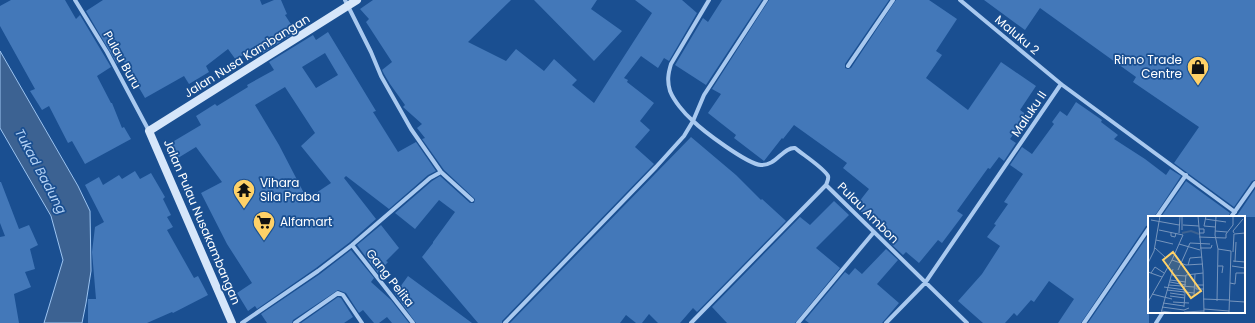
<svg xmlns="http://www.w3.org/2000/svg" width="1255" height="323" viewBox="0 0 1255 323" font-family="Poppins,sans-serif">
	<rect width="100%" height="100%" fill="#1a4f91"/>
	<path fill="#3c6292" stroke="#9cc4f1" d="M0 51 78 186 90 211 91 271 86 303 82 323H44L63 260 51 216 0 128Z"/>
	<path fill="#4378b9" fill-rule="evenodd" d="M11 0H65L76 19 80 15 111 67 97 76 111 103H112L122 128 124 127 131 139 85 164 72 141 68 143 49 106 42 110 30 91 35 89 0 26V6Z
		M103 0H260L262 5 274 0H281L287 14 285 15 296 32 263 53 258 46 256 48 255 46 236 60 228 49 206 66 209 72 189 84 184 76 145 98 123 60 117 64 86 11Z
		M373 0H511L468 42 506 61 516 49 544 71 554 59 577 80 572 85 594 103 652 13 635 0H682L697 13 669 61 664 58 658 68 641 56 624 78 628 80 627 82 654 103 640 121 650 130 635 147 654 164 502 321V323H478L422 257 433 243V242L455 212 439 200 415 229 395 213 432 181 440 176 470 203H474L475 199 444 170 422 139 425 138 417 128 422 124 403 107 405 105 390 84 384 74 382 70 392 62 366 22 369 19 360 9Z
		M534 0H597L591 9 622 31 594 61Z
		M722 0H762L706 85 675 65 703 18 708 22Z
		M769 0H889L845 64V68L848 69 851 68 896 0H929L957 19 936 51 942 55 926 78 968 110 1001 62 1036 86 1020 110 1027 115 1010 139 1016 143 1004 161 999 157 990 169 988 168 957 211 963 215 942 243 938 240 919 263 906 252 903 255 891 244 896 238 855 207 869 189 843 168 847 163 794 125 783 139 782 138 764 161 734 138 736 135 708 113 721 94 712 89Z
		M984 0H1255V180L1252 181 1234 207 1174 163 1199 127 1133 82 1136 77 1040 8 1025 30Z
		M328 32 376 111 373 112 398 152 416 142 436 171 428 175 389 209 346 176 344 178 376 219 350 242 316 268 257 309 255 306 248 311 237 293 252 283 227 244 201 193 222 182 196 147 178 158 169 144 201 125 196 116 215 104 217 106 248 87 247 85 274 70 269 62 313 35 316 40ZM325 53 338 75 316 88 302 67ZM285 87 315 133 301 146 331 183 307 199 279 145 255 105Z
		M1076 102 1102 120 1101 122 1118 135 1114 139 1145 159 1166 175 1170 169 1181 176 1154 217H1149V225L1146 226 1081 323H1058L1074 299 1049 281 1034 302 1031 300 1017 316 1014 313 1005 323H983L958 301 982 274 1000 246 987 237 996 225 994 224 1008 204 1004 202 1023 174 1010 165 1022 147 1032 154 1054 124 1052 122 1060 111 1067 116Z
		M691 137 736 175 761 200 762 199 786 221 697 312 693 308 680 323H658L649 314 642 323H636L626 315 620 323H510Z
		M135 171 140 179 151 173 165 197 163 199 171 215 167 217 173 227 167 230 194 278 198 276 208 295 173 313 172 312 147 323H88V299H96L92 252 95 227 104 222 85 185 99 177 103 185 119 175 122 179Z
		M1186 181 1230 213 1228 217H1161Z
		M0 182H1L19 229 29 225 38 245 30 249 35 269 25 272 31 287 14 294 19 323H0V237L5 236 0 223Z
		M1255 189V217H1235L1238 214Z
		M834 201 849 215 816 248 840 268 795 323H727L712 307 800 217 810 225Z
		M381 225 399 248 386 261 388 262 378 273 357 245Z
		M1149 234V323H1088Z
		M886 249 898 260 877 284 899 303 882 323H809L805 320 845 272 849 275 855 268 862 274Z
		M351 250 374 278 371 282 391 300 409 323H392L387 317 379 323H374L363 310 359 313 346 293 338 290 293 320 292 323H267L261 314 320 274Z
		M408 276 472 323H416L395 294Z
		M338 297 341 298 353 317 344 323H301Z"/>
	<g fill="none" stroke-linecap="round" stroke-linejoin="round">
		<path stroke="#a9c9ef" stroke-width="4" d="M75 0 107 52 149 131
			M345 0 371 52 381 76 411 129 441 172
			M709 0 671 64C668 74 667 81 670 91 674 101 684 113 692 120 703 131 747 164 761 165 776 166 783 147 795 148 802 154 824 168 828 176 829 179 827 182 826 185L967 323
			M960 0 1061 84 1235 212
			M848 66 893 0
			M1157 217 1186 175
			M1231 217 1255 183
			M352 245 413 323
			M242 323 318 271 352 245 430 178 441 172 472 200
			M295 323 338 293 343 295 362 323
			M505 323 656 167 684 136 693 121 704 95 766 0
			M691 323 826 185
			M798 323 874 232
			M886 323 925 283 1061 84
			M1084 323 1149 228
			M1156 323 1163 312"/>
		<path stroke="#d6e6fa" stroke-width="8" d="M232 323 149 131 357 0"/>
	</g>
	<defs>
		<g id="shop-pin" transform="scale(1.15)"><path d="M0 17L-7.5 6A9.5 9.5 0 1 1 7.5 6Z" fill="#ffd167" stroke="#1a4f91"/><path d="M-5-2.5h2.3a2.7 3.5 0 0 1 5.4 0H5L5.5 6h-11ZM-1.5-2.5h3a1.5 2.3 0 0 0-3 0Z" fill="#111"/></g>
		<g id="temple-pin" transform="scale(1.15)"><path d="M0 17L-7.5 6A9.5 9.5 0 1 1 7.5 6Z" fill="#ffd167" stroke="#1a4f91"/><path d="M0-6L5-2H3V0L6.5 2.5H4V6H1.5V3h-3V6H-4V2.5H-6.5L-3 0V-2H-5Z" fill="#111"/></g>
		<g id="supermarket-pin" transform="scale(1.15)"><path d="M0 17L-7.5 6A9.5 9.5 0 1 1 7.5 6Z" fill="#ffd167" stroke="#1a4f91"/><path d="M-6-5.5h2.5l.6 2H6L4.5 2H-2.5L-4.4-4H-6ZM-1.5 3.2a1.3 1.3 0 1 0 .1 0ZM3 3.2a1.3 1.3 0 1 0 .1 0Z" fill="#111"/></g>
	</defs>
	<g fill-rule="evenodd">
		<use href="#shop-pin" x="1198" y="67"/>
		<use href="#temple-pin" x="244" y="190"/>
		<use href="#supermarket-pin" x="264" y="222"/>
	</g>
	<g text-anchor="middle" stroke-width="3.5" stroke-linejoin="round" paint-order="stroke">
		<g font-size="12" fill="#fff" stroke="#1a4f91">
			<text transform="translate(1017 35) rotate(40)" y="4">Maluku 2</text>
			<text transform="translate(247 56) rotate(-32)" y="4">Jalan Nusa Kambangan</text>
			<text transform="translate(122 60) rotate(61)" y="4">Pulau Buru</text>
			<text transform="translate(1029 114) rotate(-56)" y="4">Maluku II</text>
			<text transform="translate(868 213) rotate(45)" y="4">Pulau Ambon</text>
			<text transform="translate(202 222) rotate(67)" y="4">Jalan Pulau Nusakambangan</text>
			<text transform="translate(390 278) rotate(52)" y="4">Gang Pelita</text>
		</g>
		<g font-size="12" fill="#fff" stroke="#1a4f91" text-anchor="start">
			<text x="1182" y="64" text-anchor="end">Rimo Trade<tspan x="1182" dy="14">Centre</tspan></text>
			<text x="260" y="187">Vihara<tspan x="260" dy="14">Sila Praba</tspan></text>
			<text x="280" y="226">Alfamart</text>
		</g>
		<g font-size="13" font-style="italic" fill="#b5d3f6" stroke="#1a4f91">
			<text transform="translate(41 171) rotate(62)" y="5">Tukad Badung</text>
		</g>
	</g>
	<g transform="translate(1148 216)">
		<rect width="97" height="97" fill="#1a4f91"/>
		<path fill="none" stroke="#3c6292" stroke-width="2" d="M34 17 43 15 51 18"/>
		<path fill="none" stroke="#7695bd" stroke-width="1" d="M50 0 55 55 56 97M58 0 56 10 67 11M68 0 67 19 70 33 83 35 81 97M57 3 78 6M3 4 31 9M35 9 51 10M51 13H56V17H51M34 14V0M67 15 79 16M23 16V20L27 21 28 17M31 17 32 0M86 17 85 15 95 3M51 21 78 22V18L85 9V0M8 24 25 28M31 28 52 34M7 32 17 41M52 32H63L64 29M85 36 86 18 97 17M24 44 38 49 55 48M85 45 97 46M87 46 88 26M0 47 6 35 12 0M40 49 42 42 54 41M70 50H75L74 57M84 50 97 52M30 54 42 27 62 28M0 56 14 61M3 57 7 51 16 57M24 59 38 60M22 64 38 66M22 66 38 69M82 67 87 68 88 57H97M21 69 46 71M56 69H48V73H56M16 71 37 74M19 74 46 77M22 77 36 79M36 77 38 59 55 57M4 78 24 83M46 79 47 58M22 80 37 82M55 83 81 84M69 85 70 33M82 85 97 86M0 86 24 44 35 19 11 14M25 86 41 87M15 87 36 90M14 91 36 94 41 92M36 91 37 77M56 93 81 95M13 95 28 97M36 96 56 95M13 97 25 53"/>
		<path fill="#ffd167" fill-opacity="0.15" stroke="#ffd167" stroke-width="2" d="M25 36 53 75 43 82 15 44Z"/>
		<rect width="97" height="97" fill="none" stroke="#fff" stroke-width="2"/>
	</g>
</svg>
